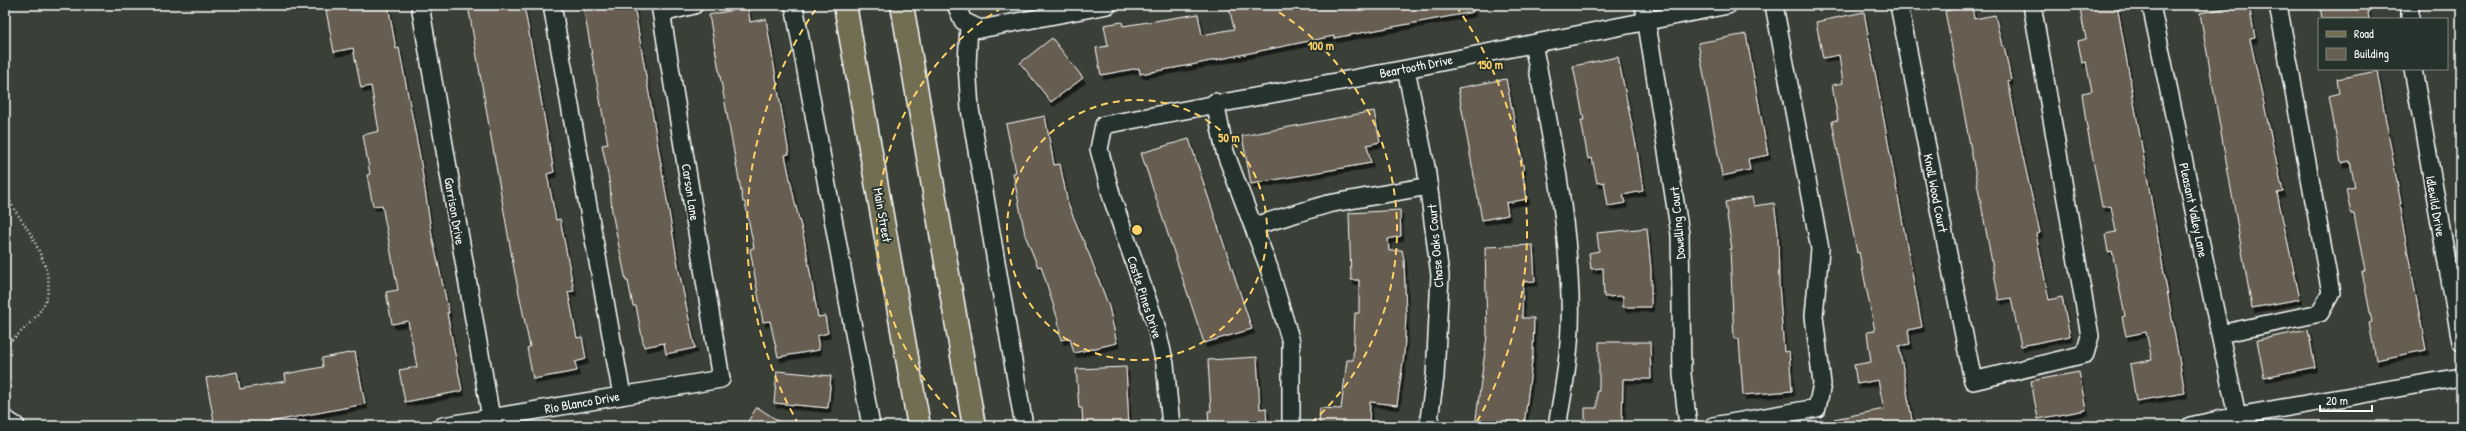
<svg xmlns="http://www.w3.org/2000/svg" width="2466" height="431" viewBox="0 0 2466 431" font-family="'Patrick Hand',sans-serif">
	<defs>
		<filter id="shadow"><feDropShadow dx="2.5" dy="4.5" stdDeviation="0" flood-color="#0009"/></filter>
	</defs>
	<rect width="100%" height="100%" fill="#3a4038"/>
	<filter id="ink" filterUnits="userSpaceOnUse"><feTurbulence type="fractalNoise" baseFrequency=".025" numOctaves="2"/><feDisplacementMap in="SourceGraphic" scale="8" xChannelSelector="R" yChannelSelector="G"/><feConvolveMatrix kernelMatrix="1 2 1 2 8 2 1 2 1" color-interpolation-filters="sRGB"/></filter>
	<g filter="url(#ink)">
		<path fill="#675d51" stroke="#fff" filter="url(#shadow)" d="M325 5H388L396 49 399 48 420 157 432 236 449 313H447L462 391 405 402 399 370 417 367 408 321 392 324 386 292 398 290 382 205 373 206 367 175 370 174 363 135 379 131 371 86 361 88 353 48 334 52Z
			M468 5H524L554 172 547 174 556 220 560 219 574 291 568 292 577 338 582 337 586 359 575 362 577 371 533 379 527 348 530 347 514 269Z
			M583 5H634L679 271 695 348 666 354 664 343 644 347 636 306H633L628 281H626L612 212 610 185 602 145 608 144Z
			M1242 5H1472L1473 12 1334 38V36L1191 65 1140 74 1139 68 1101 75 1096 48 1108 46 1104 25 1122 22 1123 26 1198 14 1202 35 1234 29 1229 7Z
			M2079 5H2117L2185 393 2136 401 2130 364 2152 360 2146 332 2126 336 2122 317 2125 316 2112 251 2108 252 2105 234 2116 232 2111 206 2102 207 2086 122 2082 93 2092 91 2086 62 2082 63 2078 41 2086 39Z
			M2242 5H2249L2255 38 2250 39 2283 192 2277 193 2300 299 2252 308 2200 13Z
			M2320 5H2367L2369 19H2322Z
			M1972 6 1974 19 1995 15 2002 46H2004L2011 80 2008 81 2021 148 2040 233 2036 234 2049 300 2062 297 2070 336 2021 346 2011 298 1999 300 1945 11Z
			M748 7 750 22 766 19 789 154 785 155 795 203 804 238 818 317 825 316 828 333 817 336 819 350 778 357 770 321 763 322 750 249 754 248 745 202H743L709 15Z
			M1864 12 1922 327 1908 330 1910 344 1899 346 1913 426H1834V419L1884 409 1878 380 1857 384 1854 365 1871 362 1867 332 1875 331 1859 252 1857 253 1832 121 1838 120 1832 85 1843 83 1839 55 1823 58 1816 22Z
			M1746 34 1768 155 1748 159 1750 170 1722 176 1698 43Z
			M1052 38 1083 78 1051 102 1020 63Z
			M1618 57 1637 150 1643 191 1623 195 1625 203 1608 206 1604 182 1597 183 1592 158 1588 159 1581 120H1584L1573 66Z
			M2377 71 2401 204 2399 205 2426 350 2376 360 2369 323 2372 322 2362 272 2365 271 2354 214H2351L2346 189 2355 187 2350 161 2341 163 2329 96 2339 93 2337 79Z
			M1506 79 1524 170H1522L1527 199 1506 203 1508 215 1482 220 1458 88Z
			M1374 111 1380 142 1367 145 1371 163 1251 184 1242 136Z
			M1045 116 1054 165 1060 164 1068 204 1091 259 1109 307 1117 343 1074 353 1070 338 1061 340 1058 320 1041 266 1038 267 1025 235 1013 173 1016 172 1006 124Z
			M1189 139 1252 329 1204 343 1141 153Z
			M1752 197 1754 206 1774 203 1778 231 1779 284 1784 352 1789 351 1792 391 1743 395 1739 339H1734L1730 249H1732L1725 202Z
			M1400 210 1401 236 1388 239 1389 251 1402 250 1404 259 1406 315 1404 355 1397 405 1370 402 1369 426H1319L1320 408 1341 409 1347 360H1353L1355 313H1359V280H1351L1349 213Z
			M1647 228 1651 269V307H1623V296L1604 297 1603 268 1591 269 1589 253 1599 251 1597 233Z
			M1533 245 1535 281 1523 282 1522 318H1534L1533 353 1524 426H1475L1487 336 1485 247Z
			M2308 330 2315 367 2264 377 2257 340Z
			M1599 342H1650L1651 379H1623L1622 426H1585V408H1597V391H1599Z
			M355 352 365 404 254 425V423L236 426H215L206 378 237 372 240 389 286 381 285 374 323 367 322 358Z
			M1257 357 1260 409 1266 408 1267 426H1209L1208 411H1211L1208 360Z
			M1126 367 1129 426H1083L1082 408H1079L1076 369Z
			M777 371 831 376 828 408 774 403Z
			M2079 372 2086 410 2038 419 2031 381Z
			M757 407 786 426H745Z"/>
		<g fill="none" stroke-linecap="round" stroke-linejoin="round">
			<g stroke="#fff" stroke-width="20">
				<path id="minor" d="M420 5 491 418
					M552 5 622 396
					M794 5 871 426
					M956 5 963 21 980 29 1108 5
					M1644 5 1680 234 1682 374 1688 426
					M1899 5 1973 381 2085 354 2090 336 2032 5
					M2151 5 2237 416
					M2410 5V19
					M662 13 694 5
					M969 24 967 65 970 109 1024 426
					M1533 44C1550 128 1567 211 1570 296 1572 340 1565 384 1557 426
					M1406 69 1426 167 1440 275 1435 377 1428 426
					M2413 69 2461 342
					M1215 102 1225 152 1269 268 1291 342V426
					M1254 226 1328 204 1429 186
					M2220 334 2320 313 2331 293 2278 5
					M5 419 16 426
					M443 426 721 379 660 5
					M1171 426 1165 364 1155 322 1112 198 1099 149 1104 125 1406 69 1728 5
					M1713 426 1817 408 1822 384 1814 316 1820 249 1774 5
					M2190 426 2237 416 2461 377"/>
			</g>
			<g stroke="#fff" stroke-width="25">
				<path id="major" d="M845 5 919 426
					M902 5 974 426"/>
			</g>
			<path stroke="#fff" stroke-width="2.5" stroke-dasharray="1 3" stroke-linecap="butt" d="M5 191C11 207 21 218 30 233 61 291 53 305 5 346
				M2459 395 2461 408"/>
			<use href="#minor" stroke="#26332d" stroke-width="17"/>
			<use href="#major" stroke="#726e52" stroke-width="22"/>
		</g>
	</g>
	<g fill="none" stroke="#ffd166" stroke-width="2" stroke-dasharray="7 5">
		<circle cx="1137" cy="230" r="130"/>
		<path d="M965 425A260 260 0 0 1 1005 6M1269 6A260 260 0 0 1 1309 425"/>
		<path d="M799 425A390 390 0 0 1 818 6M1456 6A390 390 0 0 1 1475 425"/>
	</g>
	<g text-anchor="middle" stroke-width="4" stroke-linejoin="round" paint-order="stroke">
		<g font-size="13" fill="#fff" stroke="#26332d">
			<text transform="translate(1416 66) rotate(-11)" y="5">Beartooth Drive</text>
			<text transform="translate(691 192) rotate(81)" y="5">Carson Lane</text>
			<text transform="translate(1936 193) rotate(79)" y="5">Knoll Wood Court</text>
			<text transform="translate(2436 206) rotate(80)" y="5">Idlewild Drive</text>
			<text transform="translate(2194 210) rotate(78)" y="5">Pleasant Valley Lane</text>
			<text transform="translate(455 211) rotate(80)" y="5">Garrison Drive</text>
			<text transform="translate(883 215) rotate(80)" y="5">Main Street</text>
			<text transform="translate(1677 223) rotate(-95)" y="5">Dowelling Court</text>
			<text transform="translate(1435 246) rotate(-95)" y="5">Chase Oaks Court</text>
			<text transform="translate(1145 297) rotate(72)" y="5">Castle Pines Drive</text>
			<text transform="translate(582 402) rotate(-10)" y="5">Rio Blanco Drive</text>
		</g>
	</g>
	<circle cx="1137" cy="230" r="6" fill="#ffd166" stroke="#26332d" stroke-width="2"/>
	<g font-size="12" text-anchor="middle" font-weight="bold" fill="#ffd166" stroke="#26332d" stroke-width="4" stroke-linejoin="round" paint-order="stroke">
		<text x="1321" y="50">100 m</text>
		<text x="1490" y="69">150 m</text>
		<text x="1229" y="142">50 m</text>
	</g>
	<rect width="2466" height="431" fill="none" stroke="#26332d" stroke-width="20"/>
	<rect x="10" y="10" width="2446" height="411" fill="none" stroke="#fff" stroke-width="1.5" filter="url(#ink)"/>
	<rect x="2318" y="18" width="130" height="52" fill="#26332d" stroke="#7d8581"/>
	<rect x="2326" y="31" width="20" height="6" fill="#726e52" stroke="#7d8581"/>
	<text x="2354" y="38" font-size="12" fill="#ffffff">Road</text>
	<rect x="2326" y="48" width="20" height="12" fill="#675d51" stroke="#7d8581"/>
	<text x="2354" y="58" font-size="12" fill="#ffffff">Building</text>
	<path d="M2320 405v6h52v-6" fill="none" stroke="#ffffff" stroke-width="2"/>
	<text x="2326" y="405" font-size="12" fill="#ffffff" stroke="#26332d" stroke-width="3" paint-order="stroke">20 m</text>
</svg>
